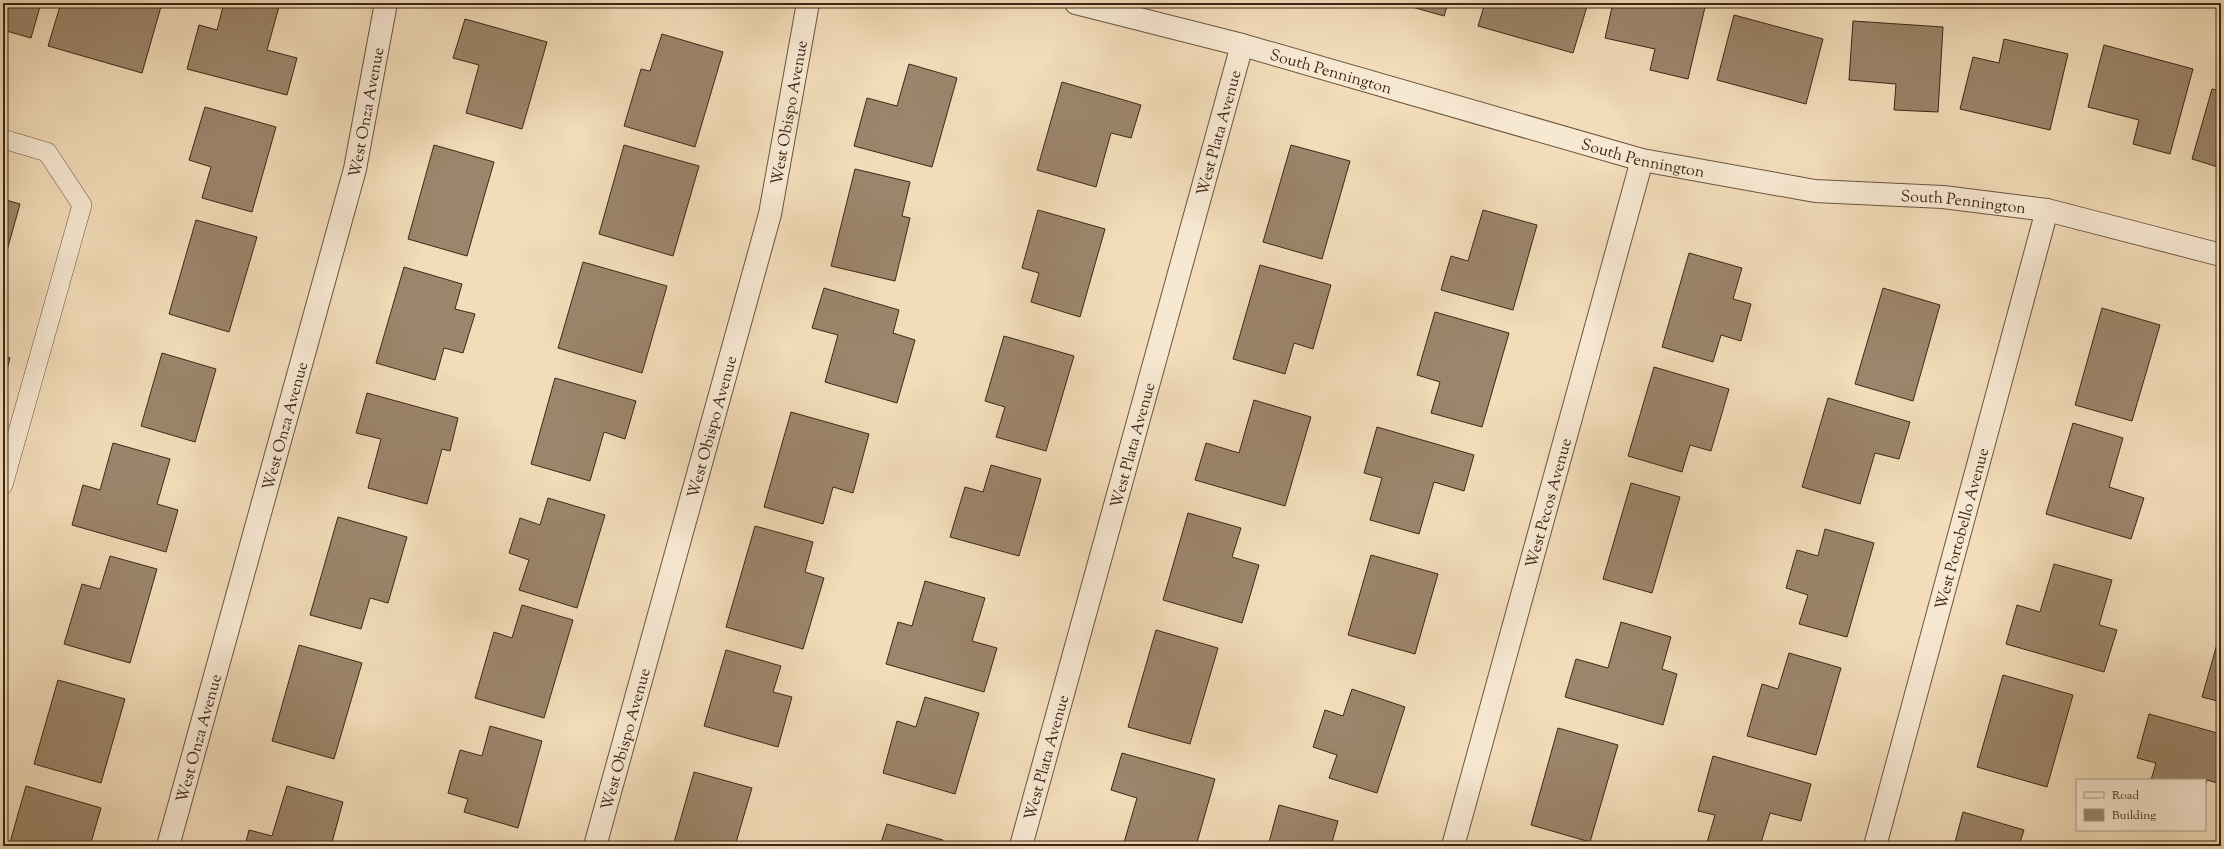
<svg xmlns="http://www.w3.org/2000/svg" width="2224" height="849" viewBox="0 0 2224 849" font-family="'Sorts Mill Goudy',serif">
	<rect width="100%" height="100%" fill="#f2dcb9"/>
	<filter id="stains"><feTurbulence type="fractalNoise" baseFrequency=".005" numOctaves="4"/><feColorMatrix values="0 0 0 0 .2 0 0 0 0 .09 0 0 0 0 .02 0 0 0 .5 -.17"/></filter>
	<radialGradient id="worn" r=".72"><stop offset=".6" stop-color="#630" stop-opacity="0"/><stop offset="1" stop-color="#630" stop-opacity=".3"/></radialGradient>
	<path fill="#9c856b" stroke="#3e2716" d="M3 3H41L31 38 3 30Z
		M61 3H162L142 73 48 46Z
		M224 3H280L267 50 297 58 287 95 187 69 199 25 217 30Z
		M1398 3H1448L1444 16Z
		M1485 3H1588L1573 53 1478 26Z
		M1613 3H1706L1688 79 1650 70 1655 49 1605 38Z
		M1734 15 1823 39 1806 104 1717 80Z
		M465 19 547 42 522 129 466 113 479 65 453 58Z
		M1853 21 1943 27 1938 112 1894 110 1896 84 1849 80Z
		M662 34 723 52 695 147 624 126 641 69 650 71Z
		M2004 39 2068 54 2050 130 1960 109 1973 57 1999 63Z
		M2104 45 2193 69 2170 154 2133 144 2139 120 2088 107Z
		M909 64 957 78 932 167 854 146 867 98 897 106Z
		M1062 82 1141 105 1131 138 1111 133 1096 187 1037 170Z
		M2212 89 2221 91V168L2192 159Z
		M205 107 276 127 252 212 202 198 211 167 189 160Z
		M434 145 494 162 467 256 408 239Z
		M624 145 699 166 673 256 599 234Z
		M1291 145 1350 161 1322 259 1263 242Z
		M855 169 910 182 902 216 910 218 895 281 831 266Z
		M3 199 20 204 3 265Z
		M1038 210 1105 229 1080 317 1031 302 1039 273 1022 268Z
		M1483 210 1537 225 1513 310 1441 290 1451 256 1468 261Z
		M196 220 257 237 229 332 169 314Z
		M1689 253 1742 268 1733 299 1751 304 1741 341 1721 335 1713 362 1662 347Z
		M583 262 667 286 642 373 558 348Z
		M1260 265 1331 285 1313 349 1294 343 1285 374 1233 359Z
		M404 267 462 284 455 309 475 314 463 353 444 348 435 380 376 363Z
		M824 288 899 310 893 333 915 340 897 403 825 382 838 335 812 328Z
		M1883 288 1940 305 1913 401 1855 384Z
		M2102 308 2160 325 2132 421 2075 405Z
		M1435 312 1509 333 1482 427 1431 413 1440 382 1417 375Z
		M1004 336 1074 356 1046 451 996 437 1005 407 985 401Z
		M162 353 216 369 195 442 141 426Z
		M3 356 10 358 3 384Z
		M1654 367 1729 389 1711 451 1690 445 1682 472 1628 456Z
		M555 378 636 401 625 439 604 432 590 481 531 464Z
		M367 393 458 418 450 451 442 449 427 504 368 488 381 439 356 433Z
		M1828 398 1910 422 1899 459 1875 453 1860 504 1802 487Z
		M1254 400 1311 417 1285 506 1195 480 1206 443 1239 453Z
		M791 412 869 434 853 493 833 487 823 524 764 507Z
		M2073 423 2123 438 2109 487 2144 498 2131 539 2046 514Z
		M1377 427 1474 455 1464 491 1434 482 1419 534 1370 520 1382 478 1364 473Z
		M113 443 170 459 157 504 178 510 166 552 72 525 83 485 100 490Z
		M991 465 1041 479 1019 556 950 537 965 487 983 492Z
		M1631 483 1680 497 1652 593 1603 579Z
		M548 498 605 515 577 608 519 590 529 560 509 553 520 518 540 525Z
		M1188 513 1241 528 1232 557 1259 565 1242 623 1163 600Z
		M338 517 407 537 388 603 370 598 361 629 310 615Z
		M755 526 813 542 805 572 824 578 803 649 726 627Z
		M1825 529 1874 543 1847 637 1799 624 1808 595 1786 588 1797 550 1818 556Z
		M1371 555 1438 574 1415 654 1348 635Z
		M110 556 157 569 130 663 64 644 82 584 100 589Z
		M2054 564 2112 580 2099 625 2117 630 2104 672 2006 644 2017 605 2040 612Z
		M925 581 985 598 972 641 997 648 984 692 886 664 898 622 912 626Z
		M522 605 573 620 544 718 475 698 494 632 512 638Z
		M1621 622 1671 637 1662 669 1677 674 1663 725 1565 697 1576 659 1608 668Z
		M1156 630 1218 648 1190 744 1128 727Z
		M2221 630V702L2202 697Z
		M299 645 362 663 334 759 272 741Z
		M726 650 781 666 773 692 792 697 778 747 704 726Z
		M1789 653 1841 668 1816 755 1747 736 1762 684 1778 689Z
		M2003 675 2073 695 2047 787 1977 767Z
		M58 680 125 699 101 783 34 764Z
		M1352 689 1405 707 1377 793 1329 778 1337 755 1313 747 1325 710 1343 716Z
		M925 697 979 713 955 794 883 773 897 721 916 727Z
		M2149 714 2221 734V784L2207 780 2205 786V780H2151L2156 763 2137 758Z
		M490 726 542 741 518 828 464 812 468 799 448 793 460 750 482 756Z
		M1558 728 1618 745 1590 842 1531 825Z
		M1122 753 1215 779 1196 846H1123L1137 798 1111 790Z
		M1713 756 1811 784 1801 821 1770 813 1760 846H1706L1715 815 1698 811Z
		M694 772 752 788 735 846H673Z
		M26 786 101 808 90 846H9Z
		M287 786 343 802 331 846H245L249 830 272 836Z
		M1279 805 1338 821 1331 846H1268Z
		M1963 812 2024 830 2019 846H1954Z
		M887 824 943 840 942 846H880Z"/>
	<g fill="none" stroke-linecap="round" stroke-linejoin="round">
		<g stroke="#6b543f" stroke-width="20">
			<path id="lane" d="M3 139 47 152 82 205 3 485"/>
		</g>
		<g stroke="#6b543f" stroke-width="24">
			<g id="street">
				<path id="s1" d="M1076 3 1242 45 1642 160 1815 191 1943 197 2047 210 2221 255"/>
				<path id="s2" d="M168 846 355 169 386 3"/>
				<path id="s3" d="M595 846 770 214 808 3"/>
				<path id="s4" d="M1021 846 1242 45"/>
				<path id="s5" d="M1453 846 1642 160"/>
				<path id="s6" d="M1875 846 2047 210"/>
			</g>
		</g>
		<use href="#lane" stroke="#f7e8d2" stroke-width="19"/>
		<use href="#street" stroke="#f7e8d2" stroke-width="22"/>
	</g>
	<g text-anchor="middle" stroke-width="3" stroke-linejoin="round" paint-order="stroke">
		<g font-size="16" fill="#3e2716" stroke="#f7e8d2">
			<text dy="6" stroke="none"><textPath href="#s1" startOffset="264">South Pennington</textPath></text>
			<text dy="6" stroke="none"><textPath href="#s3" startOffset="759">West Obispo Avenue</textPath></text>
			<text dy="6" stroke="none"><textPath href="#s2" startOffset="760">West Onza Avenue</textPath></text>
			<text dy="6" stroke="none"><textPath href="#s4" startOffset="740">West Plata Avenue</textPath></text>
			<text dy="6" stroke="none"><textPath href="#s1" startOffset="588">South Pennington</textPath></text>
			<text dy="6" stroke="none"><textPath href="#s1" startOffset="912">South Pennington</textPath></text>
			<text dy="6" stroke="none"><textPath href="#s2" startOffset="436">West Onza Avenue</textPath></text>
			<text dy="6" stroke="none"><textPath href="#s3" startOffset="435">West Obispo Avenue</textPath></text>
			<text dy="6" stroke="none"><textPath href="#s4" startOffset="416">West Plata Avenue</textPath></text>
			<text dy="6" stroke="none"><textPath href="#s5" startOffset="356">West Pecos Avenue</textPath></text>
			<text dy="6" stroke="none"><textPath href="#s6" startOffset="329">West Portobello Avenue</textPath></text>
			<text dy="6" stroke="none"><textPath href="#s2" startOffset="112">West Onza Avenue</textPath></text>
			<text dy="6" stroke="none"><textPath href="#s3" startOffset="111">West Obispo Avenue</textPath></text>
			<text dy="6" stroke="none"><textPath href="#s4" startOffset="92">West Plata Avenue</textPath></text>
		</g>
	</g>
	<rect width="2224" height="849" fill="none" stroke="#f2dcb9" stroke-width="16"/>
	<rect x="4" y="4" width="2216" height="841" fill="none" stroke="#3e2716" stroke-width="2"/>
	<rect x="8" y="8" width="2208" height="833" fill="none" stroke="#3e2716"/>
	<rect x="2076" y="779" width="130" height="52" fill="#f7e8d2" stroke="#ad9b87"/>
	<rect x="2084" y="792" width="20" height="6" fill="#f7e8d2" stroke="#ad9b87"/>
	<text x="2112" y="799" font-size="12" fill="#3e2716">Road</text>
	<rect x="2084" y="809" width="20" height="12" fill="#9c856b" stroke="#ad9b87"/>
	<text x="2112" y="819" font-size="12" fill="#3e2716">Building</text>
	<rect width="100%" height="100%" filter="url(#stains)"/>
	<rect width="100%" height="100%" fill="url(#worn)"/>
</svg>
